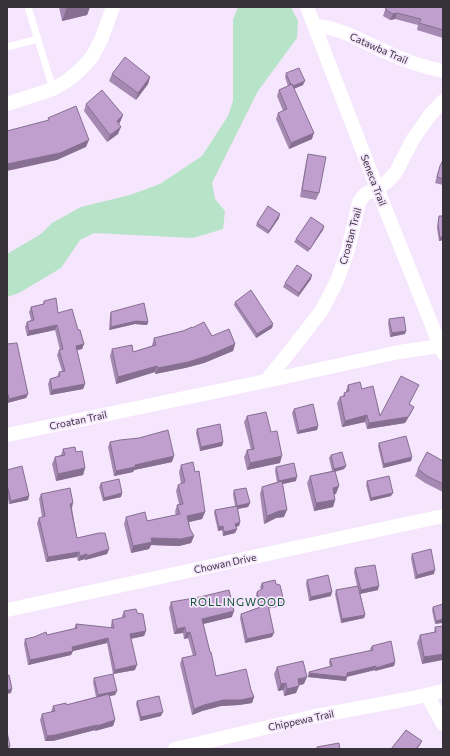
<svg xmlns="http://www.w3.org/2000/svg" width="450" height="756" viewBox="0 0 450 756" font-family="Commissioner,sans-serif">
	<rect width="100%" height="100%" fill="#f5e5fd"/>
	<path fill="#b7e4c9" d="M238 7H291L298 21 297 38 258 91 212 183 215 199 225 211 223 229 193 238 94 233 80 240 61 268 19 293 7 297V254L41 234 52 223 81 207 130 195 160 184 202 156 228 116 233 101V20Z"/>
	<g fill="none" stroke-linecap="round" stroke-linejoin="round">
		<path stroke="#fff" stroke-width="7" d="M28 7 53 89
			M7 47 38 39"/>
		<path stroke="#fff" stroke-width="14" d="M307 7 377 188 443 353
			M315 26C340 27 361 41 384 51 403 60 423 67 443 71
			M7 104 53 89 67 81 79 71 92 57 101 40 113 7
			M266 381 399 352 440 346
			M7 435 266 381 295 345 322 310 337 281 348 250 359 202 365 194 377 188 387 182 396 172 413 139 430 115 443 101
			M7 610 443 516
			M427 695 443 724
			M175 749 311 717 413 698 443 691"/>
	</g>
	<path fill="#a589b2" d="M59 7H90L87 15 62 21Z
		M386 7H443V38L417 30 418 25 395 19 390 20 383 16Z
		M286 73 303 85 294 89 312 139 289 149 276 119 278 113 283 111 277 96 279 90 288 86 285 77Z
		M112 74 150 77 148 84 136 100 109 81Z
		M86 104 123 115 120 122 119 124 118 134 107 142 84 111Z
		M308 154 319 193 316 200 300 197 306 162Z
		M443 160V185L435 183 438 172 440 166Z
		M439 216H443V240L439 241 437 228Z
		M279 218 268 234 256 226 257 223Z
		M324 226 323 230 308 252 294 242 296 239Z
		M311 279 298 297 283 287 285 283Z
		M44 301 78 330 84 344 82 349 77 350 85 384 83 389 50 395 48 384 50 379 57 377 59 372 62 371 57 355 59 350H60L55 330 27 336 25 327 27 322 31 320 29 312 31 307 43 304Z
		M235 302 273 324 272 328 256 338 234 305Z
		M111 312 148 322 147 325 135 324 109 330 110 315Z
		M389 319 406 331 405 334 390 337 388 323Z
		M192 328 235 344 233 351 204 363 185 368 155 374V372L116 384 110 356 112 349 133 352 152 346V345L154 338 183 331Z
		M7 344 28 394 26 398 7 403Z
		M348 385 362 389 380 416 416 391 409 404 414 407 411 413 405 423 367 429 365 422 342 427 337 403 340 397 343 396 344 393 346 392V391Z
		M294 409 318 426 317 430 297 434 292 413Z
		M247 416 271 432 280 463 247 470 244 457 247 450H251L244 422Z
		M197 429 223 442 222 446 200 451 196 433Z
		M110 442 172 462 134 470 133 472 114 476 108 447Z
		M379 443 412 457 411 461 383 468 378 446Z
		M63 449 76 452 85 468 83 475 56 481 52 464 55 457 61 455Z
		M331 455 346 466 344 469 335 472 336 494H334L335 500 333 507 314 511 307 483 310 476 332 471 329 458Z
		M443 461V492L425 483 415 476 418 469Z
		M181 465 205 512 202 519 189 522 190 529 194 536 191 543 179 546 151 545 149 549 131 553 124 524 126 517 147 521 176 515 175 512 177 505 179 504 176 491 178 485 181 484 179 472Z
		M276 467 296 481 283 484 284 517 276 518 264 524 260 494 262 487 277 482 275 471Z
		M7 470 29 496 28 500 9 504 7 494Z
		M367 481 391 496 370 501 366 485Z
		M101 483 122 493 121 497 103 501 99 487Z
		M234 490 250 503 248 507 238 509 240 522 239 526 236 527 237 529 235 533 223 536 222 530 218 531 214 513 215 510 235 506 233 494Z
		M41 494 72 508 77 538 109 549 107 554 85 560V559L78 561 77 557 46 562 37 523 39 518 42 517 39 499Z
		M412 554 434 574 415 579 411 558Z
		M355 568 378 590 360 594 365 615 364 618 341 623 335 594 336 590 357 586 354 572Z
		M307 580 331 596 309 601 306 584Z
		M262 583 282 606 268 608 272 637 245 643 240 618 241 614 259 607 256 595 257 592 261 589 260 587Z
		M171 602 232 617 203 624 216 676 251 690 254 697 252 703 239 705 221 706 202 711 192 715 180 664 182 658 193 656 188 638 184 639 183 633 174 634 169 608Z
		M443 604 435 624 432 610 433 607Z
		M124 611 137 613 146 631 144 636 131 639 135 670 113 674 107 643 73 651 71 655 28 665 24 644 25 639 47 635 74 629 76 624 111 628V625L112 620 122 618V616Z
		M443 626 422 664 417 643 420 635 434 632 435 627Z
		M372 646 395 662 394 666 375 671V670L347 677 346 681 308 677 309 672 330 667 329 662 330 659 371 651 370 649Z
		M277 667 304 684 299 685 296 693 284 696 283 690 278 691 274 674Z
		M94 678 117 691 115 695 109 696 115 720 113 726 95 731V730L53 741H45L40 720 42 714 51 712 53 706 66 705 96 697 93 682Z
		M137 701 161 716 140 721 136 704Z"/>
	<path fill="#866f91" d="M67 7H90L87 15 62 21Z
		M397 13 395 19 390 20 393 14Z
		M150 77 148 84 136 100 138 93Z
		M305 81 303 85 290 90 292 87Z
		M123 115 120 122 114 128 117 121Z
		M121 127 118 134 107 142 110 135Z
		M314 133 312 139 289 149 291 143Z
		M89 140 86 147 57 160 7 171V164Z
		M280 214 279 218 268 234 269 231Z
		M324 226 323 230 308 252 310 249Z
		M443 236V240L439 241 440 238Z
		M312 275 311 279 298 297 299 293Z
		M136 321 148 322 147 325 135 324 109 330 111 327Z
		M273 324 272 328 256 338 257 334Z
		M57 325 55 330 27 336 29 331Z
		M406 331 405 334 390 337 392 333Z
		M84 344 82 349 74 351 76 346Z
		M235 344 233 351 204 363 185 368 155 374 158 368Z
		M157 366 155 372 116 384 118 377Z
		M85 384 83 389 50 395 52 390Z
		M28 394 26 398 7 403 9 399Z
		M414 407 411 413 405 423 367 429 369 423Z
		M367 415 365 422 342 427 345 421Z
		M318 426 317 430 297 434 299 431Z
		M223 442 222 446 200 451 201 447Z
		M174 456 172 462 134 470 133 472 114 476 116 471 135 465Z
		M282 456 280 463 247 470 250 463Z
		M412 457 411 461 383 468 384 464Z
		M346 466 344 469 333 472 334 469Z
		M85 468 83 475 56 481 58 474Z
		M297 477 296 481 278 485 279 481Z
		M339 486 336 494 330 495 333 488Z
		M122 493 121 497 103 501 104 498Z
		M393 493 391 496 370 501 371 498Z
		M29 496 28 500 9 504 11 501Z
		M335 500 333 507 314 511 316 503Z
		M73 503 72 508 68 509 70 504Z
		M250 503 248 507 236 509 237 506Z
		M287 510 284 517 276 518 264 524 267 516 279 511Z
		M205 512 202 519 185 523 187 516Z
		M240 522 239 526 234 527 235 524Z
		M223 526 222 530 218 531 219 527Z
		M237 529 235 533 223 536 224 532Z
		M194 536 191 543 179 546 151 545 149 549 131 553 133 546 151 538Z
		M109 549 107 554 85 560 87 556Z
		M79 552 77 557 46 562 48 557Z
		M87 554 85 559 78 561 80 556Z
		M435 570 434 574 415 579 417 575Z
		M379 586 378 590 359 594 361 590Z
		M332 592 331 596 309 601 311 597Z
		M284 602 282 606 266 609 268 605Z
		M234 611 232 617 199 625 202 619Z
		M365 615 364 618 341 623 342 619Z
		M443 619V623L435 624 436 621Z
		M185 627 183 633 174 634 177 629Z
		M146 631 144 636 129 639 130 634Z
		M190 632 188 638 184 639 186 633Z
		M274 633 272 637 245 643 247 639Z
		M108 638 107 643 73 651 71 655 28 665 30 660 72 647Z
		M443 654V660L422 664 424 657Z
		M395 662 394 666 375 671 376 668Z
		M137 665 135 670 113 674 115 670Z
		M376 666 375 670 345 677 347 673Z
		M309 673 347 677 346 681 308 677Z
		M307 677 304 684 295 686 298 679Z
		M286 683 283 690 278 691 281 684Z
		M299 686 296 693 284 696 287 689Z
		M12 689 11 693 7 694V690Z
		M117 691 115 695 96 699 98 695Z
		M254 697 252 703 239 705 221 706 202 711 192 715 194 709 204 705 223 700Z
		M163 712 161 716 140 721 141 717Z
		M115 720 113 726 95 731 97 726Z
		M97 725 95 730 53 741H45L47 736Z
		M422 741 420 745 417 749H416Z
		M7 746H10L9 749H7Z"/>
	<path fill="#c09fcf" stroke="#866f91" d="M386 7H443V30L419 23 421 19 397 13 393 14 386 10Z
		M125 57 150 77 138 93 112 74Z
		M299 68 305 81 293 86 292 84 291 85 286 73Z
		M292 84 314 133 291 143 278 113 287 109 279 90Z
		M102 90 123 115 117 121 121 127 110 135 86 104Z
		M76 106 89 140 60 153 7 164V131L49 120 48 118Z
		M308 154 326 157 319 193 302 190Z
		M443 160V179L437 177 440 166Z
		M268 206 280 214 269 231 257 223Z
		M439 216H443V236L440 238 438 224Z
		M311 217 324 226 310 249 296 239Z
		M297 265 312 275 299 293 285 283Z
		M251 290 273 324 257 334 235 302Z
		M56 298 58 313 72 309 78 330H80L84 344 76 346 85 384 52 390 50 379 60 376 59 372 65 371 59 350 63 349 57 325 29 331 27 322 34 320 31 307 44 304V301Z
		M144 303 148 322 136 321 111 327V312Z
		M404 317 406 331 392 333 389 319Z
		M204 322 212 336 229 329 235 344 207 356 188 362 158 368 157 366 118 377 112 349 132 345 133 352 156 345 154 338 183 331 192 327V328Z
		M17 343 28 394 9 399 7 391V344Z
		M401 376 419 385 409 404 414 407 408 417 369 423 367 415 345 421 340 397 345 396 344 393 349 391 348 385 360 382 362 389 373 386 380 416Z
		M313 404 318 426 299 431 294 409Z
		M266 412 271 432 277 431 282 456 250 463 247 450 254 449 247 416Z
		M220 424 223 442 201 447 197 429Z
		M168 430 174 456 135 465V467L116 471 110 442 120 440 139 438Z
		M406 436 412 457 384 464 379 443Z
		M75 447 76 452 82 451 85 468 58 474 55 457 65 455 63 449Z
		M342 452 346 466 334 469 331 455Z
		M427 452 443 461V484L427 476 418 469Z
		M193 462 195 472 199 471 205 512 187 516 190 529 194 536 181 539 151 538 152 542 133 546 126 517 145 512 147 521 180 514 177 505 183 504 178 485 185 482 181 465Z
		M294 463 297 477 279 481 276 467Z
		M22 466 29 496 11 501 7 485V470Z
		M335 471 339 486 333 488 335 500 316 503 310 476Z
		M389 476 393 493 371 498 367 481Z
		M119 479 122 493 104 498 101 483Z
		M282 481 287 510 279 511 267 516 262 487Z
		M70 488 73 503 70 504 77 538 99 533H105L109 549 87 556V554L80 556 79 552 48 557 39 518 45 516 41 494Z
		M246 488 250 503 237 506 234 490Z
		M237 506 240 522 235 524 237 529 224 532 223 526 219 527 215 510Z
		M431 549 435 570 417 575 412 554Z
		M375 565 379 586 361 590 355 568Z
		M328 575 332 592 311 597 307 580Z
		M275 580 276 584 280 585 284 602 268 605 274 633 247 639 241 614 261 607 257 592 263 588 262 583Z
		M358 586 365 615 342 619 336 590Z
		M229 590 234 611 202 619 210 652H211L216 676 246 669 251 690 254 697 241 700H223L204 705 194 709 182 658 196 655 190 632 186 633 185 627 177 629 171 602 200 597Z
		M443 604V619L436 621 433 607Z
		M136 609 137 613 143 614 146 631 130 634 137 665 115 670 108 638 72 647 73 651 30 660 25 639 34 637 46 632 47 635 77 628 76 624 114 628 112 620 125 617 124 611Z
		M443 626V654L424 657 420 635 436 632 435 627Z
		M391 641 395 662 376 668V666L347 673V677L309 673V672L332 666 330 659 373 650 372 646Z
		M303 661 307 677 298 679 299 686 287 689 286 683 281 684 277 667Z
		M113 674 117 691 98 695 94 678Z
		M9 675 12 689 7 690V676Z
		M109 694 115 720 97 726V725L55 735 47 736 42 714 55 711 53 706 66 703V705Z
		M159 696 163 712 141 717 137 701Z
		M406 730 422 741 416 749H391Z
		M7 732 10 746H7Z
		M339 743 340 749H317V747Z"/>
	<g text-anchor="middle" stroke-width="3.5" stroke-linejoin="round" paint-order="stroke">
		<g font-size="10" fill="#37313a" stroke="#f5e5fd">
			<text transform="translate(379 48) rotate(24)" y="4">Catawba Trail</text>
			<text transform="translate(374 180) rotate(69)" y="4">Seneca Trail</text>
			<text transform="translate(350 236) rotate(-75)" y="4">Croatan Trail</text>
			<text transform="translate(78 420) rotate(-12)" y="4">Croatan Trail</text>
			<text transform="translate(225 563) rotate(-12)" y="4">Chowan Drive</text>
			<text transform="translate(301 720) rotate(-12)" y="4">Chippewa Trail</text>
		</g>
		<g font-size="11" letter-spacing="1" fill="#185638" stroke="#f5e5fd">
			<text x="238" y="606">ROLLINGWOOD</text>
		</g>
	</g>
	<rect width="450" height="756" fill="none" stroke="#37313a" stroke-width="16"/>
</svg>
